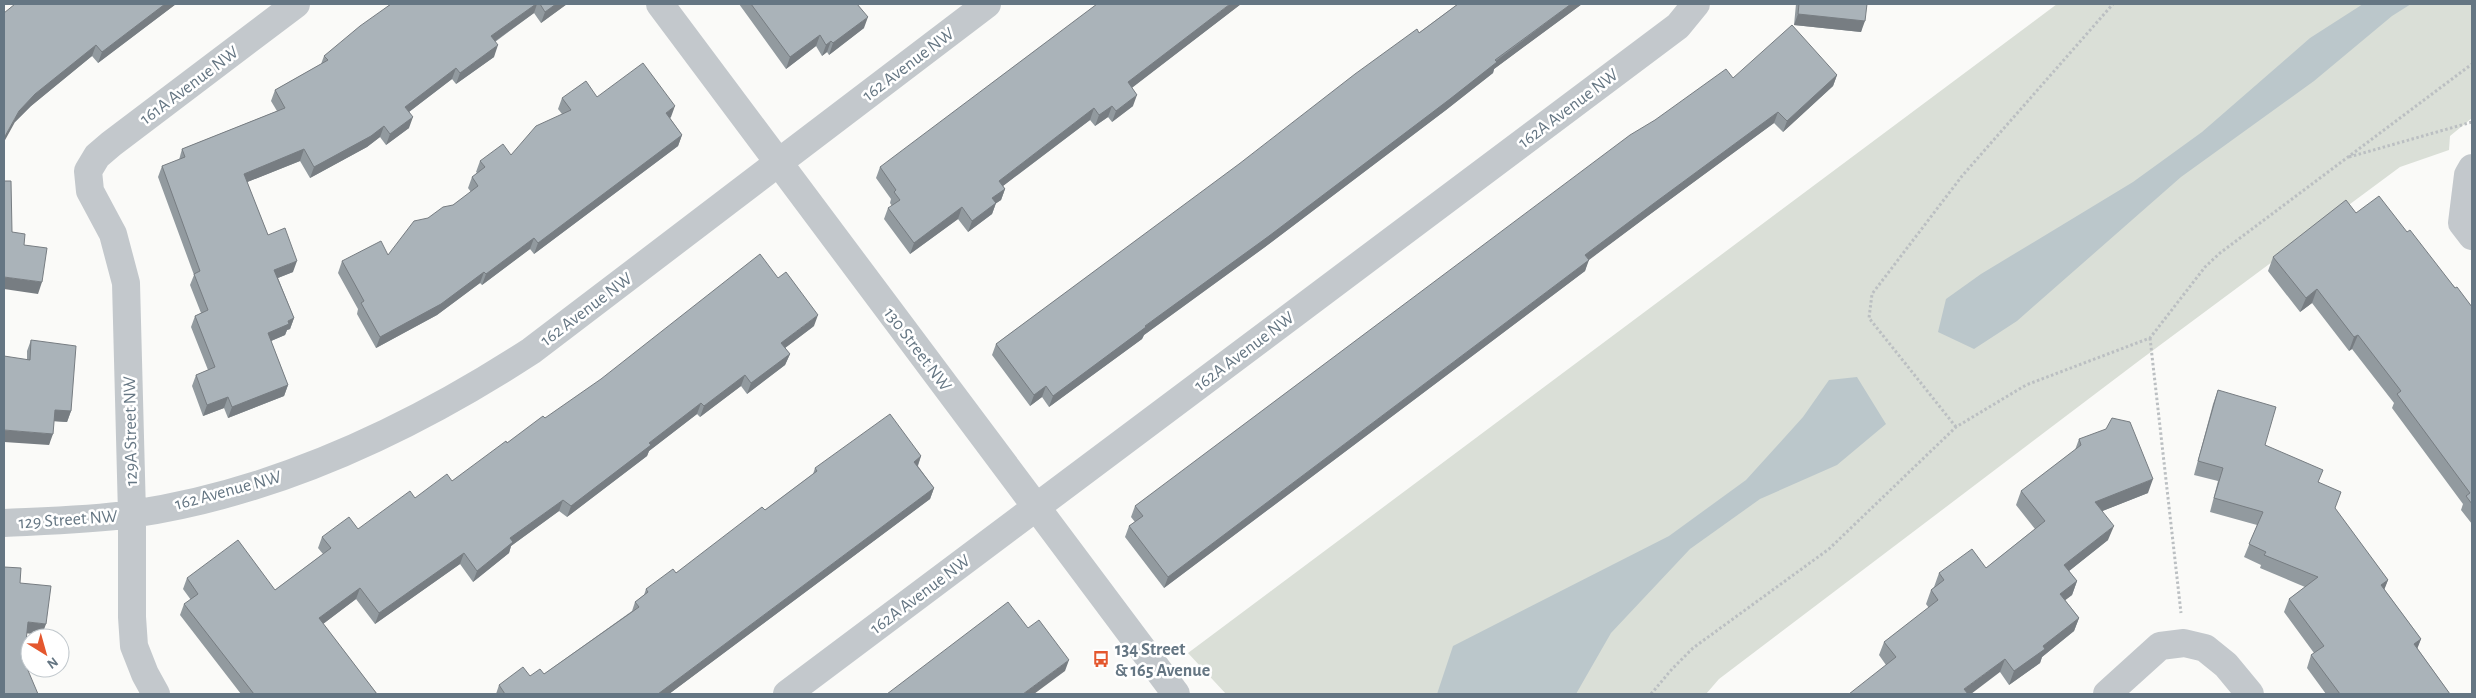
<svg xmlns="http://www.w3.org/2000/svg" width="2476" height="698" viewBox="0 0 2476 698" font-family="'Alegreya Sans',sans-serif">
	<rect width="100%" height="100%" fill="#fafaf8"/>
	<path fill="#dadfd7" d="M2057 4H2472V118L2450 136 2449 150 2400 167 2140 360 1719 679 1706 694H1226L1188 653Z"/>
	<path fill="#bbc7cb" d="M2363 4H2411L2392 16 2314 81 2181 177 2017 321 1974 349 1938 332 1946 299 1981 274 2133 182 2202 132 2310 38Z
		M1857 377 1886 424 1837 465 1760 499 1690 549 1611 633 1576 694H1437L1453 646 1669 536 1746 480 1803 417 1829 380Z"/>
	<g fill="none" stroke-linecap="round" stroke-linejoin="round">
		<path stroke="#bbbfc2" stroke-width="3" stroke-dasharray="2.5 2.5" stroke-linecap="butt" d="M2349 157 2472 122
			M2150 338 2181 613
			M1956 427 1869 318 1872 294 1962 176 2113 4
			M1651 694 1672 669 1693 648 1829 549 1956 427 2026 385 2150 338 2205 267 2220 253 2472 64"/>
		<path stroke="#c3c8cc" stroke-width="28" d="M660 4 1176 694
			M2472 168 2468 175 2462 223 2472 236
			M4 523C46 521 90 520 132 514 276 493 411 429 531 351L987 4
			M156 694 145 674 134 646 132 617V514L126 283 113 234 90 191 88 171 97 156 111 144 296 4
			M787 694 1678 26 1696 4
			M2107 694 2160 646 2184 643 2205 648 2226 665 2250 694"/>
	</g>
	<path fill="#929a9f" d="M15 4H176L98 63 92 56 31 106 15 122Z
		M391 4H567L541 23 534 13 495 42 494 57 456 84 452 79 409 112V128L386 145 380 137 367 147 310 178 300 161 247 182 268 235 293 272 278 278 294 318 290 329 287 330 285 335 271 341 288 385 284 396 228 418 224 408 203 416 192 386 196 375 208 370 191 327 195 316 201 313 190 285 194 275 158 177 162 166 179 160 182 149 277 111 271 101 275 90 321 64 324 56Z
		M739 4H857L864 28 829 55 827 52 822 56 816 46 786 69Z
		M1241 4 1131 88 1133 106 1112 122 1108 117 1095 126 1090 120 1003 186 1005 189 1001 200 996 203 992 214 968 232 958 219 910 254 884 219 888 208 892 206 890 203 891 199 876 178 880 167Z
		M1458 4H1582L1494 69 1493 73 1446 110 1265 247 1144 335 1142 339 1049 407 1042 397 1030 406 992 355 996 344Z
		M1796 4H1867L1861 32 1794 25Z
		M1837 75 1833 86 1783 132 1774 123 1649 215 1588 260 1585 271 1164 588 1125 537 1129 526 1135 522 1131 517 1135 506 1733 78Z
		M597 97 671 117 670 118 682 135 678 146 534 254 530 249 482 285 480 283 437 315 376 348 357 314 358 309 338 273 342 261 388 255 428 218 453 205 471 192 468 188 472 177 477 173 476 172 480 161 511 155 562 114 558 109 562 98Z
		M2356 213 2407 232 2472 307V524L2461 510 2463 504 2392 408 2394 403 2352 349 2349 351 2312 303 2300 312 2268 271 2273 257Z
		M814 326 785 348 790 354 785 365 747 394 741 386 700 417 697 414 649 451 647 456 567 517 559 511 511 546 509 553 473 582 460 564 375 624 356 599 323 624 377 694H241L180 615 184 604 191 600 183 589 187 578 275 590 323 554 318 548 322 537 358 529 415 498 452 481 507 443 545 418Z
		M31 340 71 411 67 422 54 421 49 445 27 360V351Z
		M2218 390 2265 445 2319 482 2335 509 2388 580 2384 589 2421 639 2417 648 2450 694H2326L2307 668 2311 655 2314 653 2284 612 2289 599 2305 587 2260 568 2261 565 2244 557 2257 525 2210 512 2218 481 2194 475 2213 404Z
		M2079 439 2148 493 2102 511 2108 540 2069 571 2077 581 2072 595 2065 600 2079 618 2074 631 2042 657 2040 663 2009 685 2000 672 1886 665 1879 655 1884 642 1929 608 1926 604 1931 590 1934 587 1939 573 1986 568 2035 529 2016 505 2021 491 2075 450Z
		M921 456 918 466 934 488 930 499 669 694H496L499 685 530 676 544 674 632 611 635 602 644 595 646 589 676 573 765 510 813 474 815 468Z"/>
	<path fill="#777d82" d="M165 4H176L98 63 102 52Z
		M536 4H537L534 13 487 47 491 36Z
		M556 4H567L541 23 545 12Z
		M1230 4H1241L1124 94 1128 82Z
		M1571 4H1582L1494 69 1493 73 1446 110 1265 247 1144 335 1142 339 1049 407 1053 396Z
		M1798 14 1865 21 1861 32 1794 25Z
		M868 17 864 28 829 55 833 43Z
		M820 35 816 46 786 69 790 57Z
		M831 41 827 52 822 56 826 45Z
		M96 45 92 56 31 106 15 122 4 142V138L19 111 35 94Z
		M498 45 494 57 456 84 460 73Z
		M456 68 452 79 401 118 405 107Z
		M1837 75 1833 86 1783 132 1787 121Z
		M1137 95 1133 106 1112 122 1116 111Z
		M675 106 671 117 662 124 666 113Z
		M1112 106 1108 117 1095 126 1099 115Z
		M1094 108 1090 120 995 192 999 181Z
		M1778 112 1774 123 1649 215 1581 266 1585 255 1653 204Z
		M413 117 409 128 386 145 390 134Z
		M384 126 380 137 367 147 310 178 314 167Z
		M682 135 678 146 534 254 538 243Z
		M304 149 300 161 240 185 244 174Z
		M1005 189 1001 200 988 209 992 198Z
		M996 203 992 214 968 232 972 221Z
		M962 207 958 219 910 254 914 243Z
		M534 238 530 249 482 285 486 274Z
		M1589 260 1585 271 1164 588 1168 577Z
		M297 261 293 272 270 281 274 270Z
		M484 272 480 283 437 315 376 348 380 337Z
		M4 277 42 282 38 294 4 289Z
		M2317 289 2312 303 2300 312 2306 298Z
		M818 315 814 326 777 354 781 343Z
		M294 318 290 329 287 330 285 335 264 344 268 333 288 321Z
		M2358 335 2352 349 2349 351 2354 337Z
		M790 354 785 365 747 394 751 383Z
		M745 375 741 386 700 417 704 406Z
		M288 385 284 396 228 418 232 407Z
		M1046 386 1042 397 1030 406 1034 395Z
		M228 397 224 408 203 416 207 405Z
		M701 403 697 414 649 451 647 456 567 517 571 506 649 443Z
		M55 410 71 411 67 422 51 421Z
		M4 430 53 434 49 445 4 442Z
		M921 456 917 467 914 462Z
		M2153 479 2148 493 2090 516 2095 502Z
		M934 488 930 499 669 694H658Z
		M563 500 559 511 511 546 509 553 473 582 477 571 510 538Z
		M2114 526 2108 540 2059 579 2064 565Z
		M464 553 460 564 375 624 379 613Z
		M2388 580 2383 593 2381 585Z
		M2077 581 2072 595 2055 608 2060 594Z
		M360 588 356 599 315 630 319 618Z
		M2079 618 2074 631 2042 657 2040 663 2009 685 2014 671 2043 646Z
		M28 622 46 624 42 635 24 633Z
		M2421 639 2416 652 2414 644Z
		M2005 659 2000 672 1971 694H1963L1964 689Z
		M1069 660 1065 671 1034 694H1023Z"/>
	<path fill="#aab3b9" stroke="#777d82" d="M15 4H165L102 52 96 45 35 94 19 111 4 138V13Z
		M391 4H536L491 36 498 45 460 73 456 68 405 107 413 117 390 134 384 126 371 136 314 167 304 149 244 174 268 235 285 228 297 261 274 270 294 318 288 321 289 324 268 333 288 385 232 407 228 397 207 405 196 375 215 367 195 316 208 310 194 274 200 271 162 166 185 157 182 149 285 108 275 90 328 60 324 56 360 26Z
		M540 4H556L545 12Z
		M751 4H857L868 17 833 43 831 41 826 45 820 35 790 57Z
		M1097 4H1230L1128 82 1137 95 1116 111 1112 106 1099 115 1094 108 999 181 1005 189 992 198 996 203 972 221 962 207 914 243 888 208 900 200 894 192 896 190 880 167Z
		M1458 4H1571L1495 60 1497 62 1450 99 1269 236 1145 326 1146 327 1053 396 1046 386 1034 395 996 344 1239 164 1355 74 1417 29 1419 33Z
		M1799 4H1867L1865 21 1798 14Z
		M1792 25 1837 75 1787 121 1778 112 1653 204 1585 255 1589 260 1168 577 1129 526 1143 516 1135 506 1630 135 1655 120 1726 69 1733 78Z
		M643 63 675 106 666 113 682 135 538 243 534 238 486 274 484 272 441 304 380 337 361 303 364 301 342 261 381 241 388 255 414 221 428 218 443 207 453 205 478 186 472 177 485 167 480 161 503 144 511 155 536 126 571 110 562 98 586 81 597 97Z
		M4 181H11L12 232 25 234 24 245 47 248 42 282 4 277Z
		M2379 196 2407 232 2410 230 2455 288 2457 287 2472 307V504L2466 496 2470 493 2397 394 2401 391 2358 335 2354 337 2317 289 2306 298 2273 257 2346 200 2356 213Z
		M760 254 778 278 786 272 818 315 781 343 790 354 751 383 745 375 704 406 701 403 649 443 651 445 571 506 563 500 510 538 513 542 477 571 464 553 379 613 360 588 319 618 377 694H254L184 604 198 594 187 578 238 540 275 590 331 548 322 537 349 517 358 529 410 491 415 498 447 474 452 481 506 441 507 443 543 416 545 418 601 379Z
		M31 340 76 346 71 411 55 410 53 434 4 430V356L30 360Z
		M2218 390 2276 407 2265 445 2323 470 2318 482 2341 492 2335 508 2388 580 2381 585 2421 639 2414 644 2450 694H2340L2311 655 2324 646 2289 599 2318 577 2264 555 2266 552 2249 544 2263 512 2214 498 2223 468 2198 461Z
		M890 414 921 456 914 462 934 488 658 694H505L499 685 523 667 530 676 540 669 544 674 639 607 635 602 648 592 646 589 673 569 676 573 762 507 765 510 817 471 815 468Z
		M2112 418 2130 422 2153 479 2095 502 2114 526 2064 565 2077 581 2060 594 2079 618 2043 646 2045 649 2014 671 2005 659 1964 689 1968 694H1849L1896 657 1884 642 1938 600 1931 590 1944 580 1939 573 1972 549 1986 568 2045 521 2021 491 2081 445 2079 439 2106 429Z
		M4 567 21 568 20 583 51 586 46 624 28 622 24 661 38 694H4Z
		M1008 602 1028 628 1039 620 1069 660 1023 694H887Z"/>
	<defs>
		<g id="bus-bare" transform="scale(1.35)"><path d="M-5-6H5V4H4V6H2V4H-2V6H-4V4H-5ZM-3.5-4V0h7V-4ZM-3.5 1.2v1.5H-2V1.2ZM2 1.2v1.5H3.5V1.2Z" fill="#e4572e" stroke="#fff" stroke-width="2.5" paint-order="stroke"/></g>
	</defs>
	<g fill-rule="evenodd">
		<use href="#bus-bare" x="1101" y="659"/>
	</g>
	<g text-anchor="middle" stroke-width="5" stroke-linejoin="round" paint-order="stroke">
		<g font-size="18" fill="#657683" stroke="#fff">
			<text transform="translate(908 64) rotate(-37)" y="6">162 Avenue NW</text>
			<text transform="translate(189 85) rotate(-37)" y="6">161A Avenue NW</text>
			<text transform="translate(1568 108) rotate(-37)" y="6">162A Avenue NW</text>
			<text transform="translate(586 309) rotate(-37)" y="6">162 Avenue NW</text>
			<text transform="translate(918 349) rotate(53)" y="6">130 Street NW</text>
			<text transform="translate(1244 351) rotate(-37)" y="6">162A Avenue NW</text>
			<text transform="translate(130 431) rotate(-91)" y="6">129A Street NW</text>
			<text transform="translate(228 490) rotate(-15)" y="6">162 Avenue NW</text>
			<text transform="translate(68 519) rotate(-4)" y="6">129 Street NW</text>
			<text transform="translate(920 594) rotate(-37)" y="6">162A Avenue NW</text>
		</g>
		<g font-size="18" font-weight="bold" fill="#657683" stroke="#fff" text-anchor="start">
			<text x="1115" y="655">134 Street<tspan x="1115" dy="21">&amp; 165 Avenue</tspan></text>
		</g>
	</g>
	<rect width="2476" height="698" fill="none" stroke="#657683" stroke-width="10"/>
	<g transform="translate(45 653) rotate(143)"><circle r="24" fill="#ffffff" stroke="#c1c8cd"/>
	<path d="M0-4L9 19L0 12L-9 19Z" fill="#e4572e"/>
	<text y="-8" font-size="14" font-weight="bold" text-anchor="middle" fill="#657683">N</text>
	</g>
</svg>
